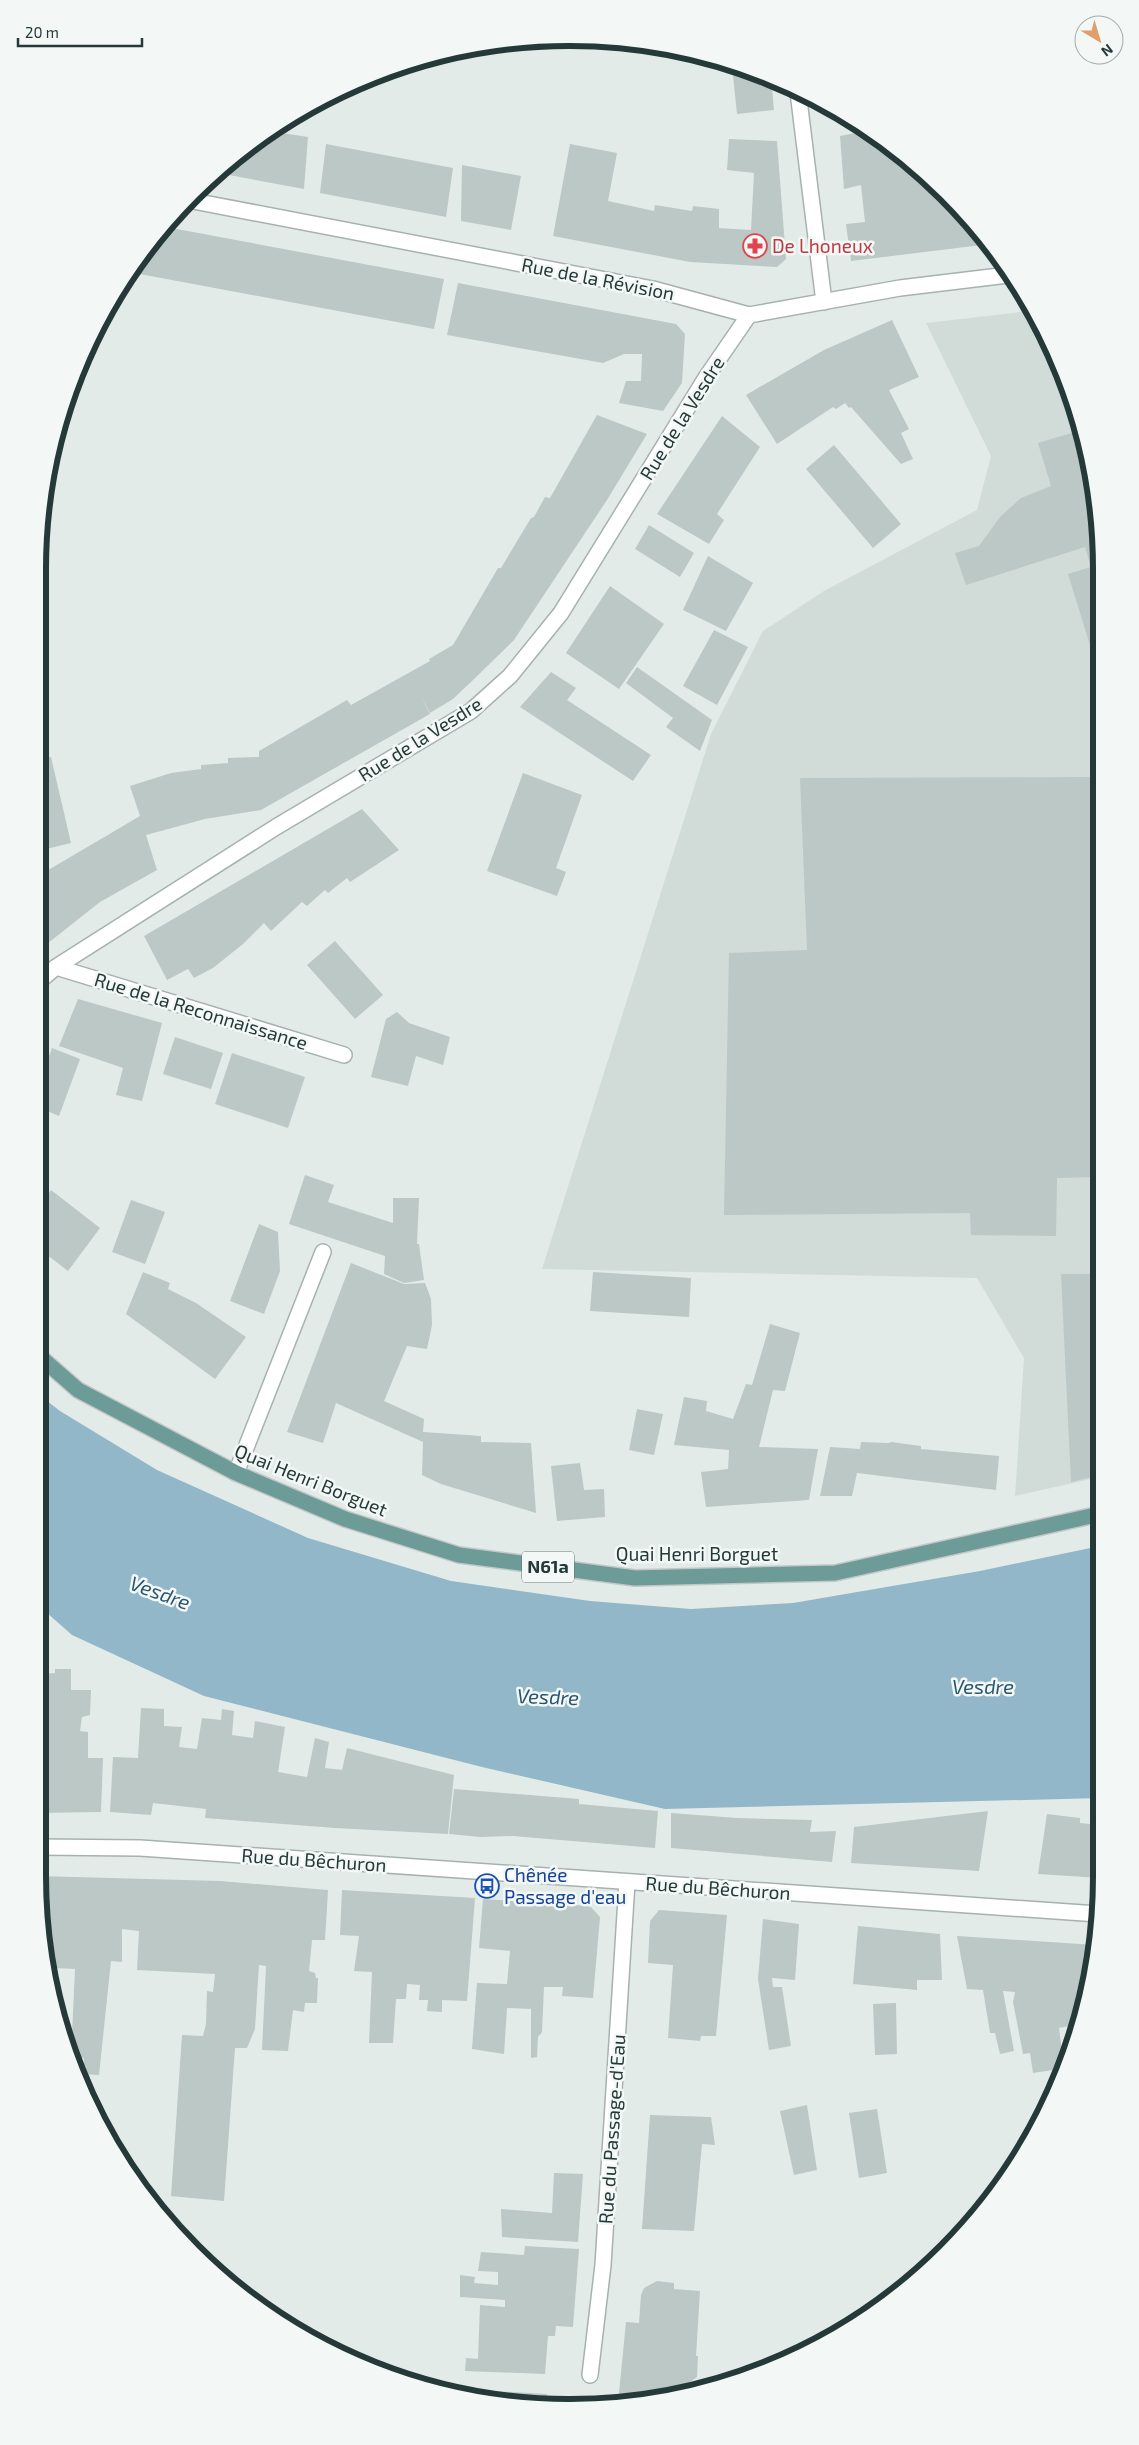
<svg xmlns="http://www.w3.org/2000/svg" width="1139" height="2445" viewBox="0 0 1139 2445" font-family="'Exo 2',sans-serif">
	<rect width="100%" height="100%" fill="#e3ebe9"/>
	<path fill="#d1dbd8" d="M1030 311 1061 366 1097 500 1100 1477 1015 1496 1024 1358 977 1278 542 1269 711 734 763 631 824 591 977 510 991 456 926 323Z"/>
	<path fill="#91b7c9" d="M38 1394 60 1411 157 1470 308 1538 451 1581 590 1601 691 1609 793 1603 980 1571 1100 1546 1101 1798 665 1809 482 1767 204 1696 72 1635 38 1605Z"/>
	<path fill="#bcc8c5" d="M732 66 771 77 774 110 737 114Z
		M269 131 308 137 304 189 218 173Z
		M865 131 893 147 931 185 932 196 941 195 990 244 851 261 846 224 865 222 861 185 844 189 840 136Z
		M729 139 777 141 786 259 777 267 690 262 553 236 570 144 617 153 608 201 654 211 655 205 692 211 693 206 719 209V228L751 230 754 173 727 170Z
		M326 144 453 168 446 217 320 193Z
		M462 165 521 176 511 230 461 221Z
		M166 227 444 279 434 329 129 272Z
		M458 283 676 324 685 334 682 383 663 411 619 403 626 381H641L642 354H624L603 363 447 335Z
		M892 320 919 377 889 390 909 429 901 433 913 459 901 464 851 407 849 408 845 403 836 409 833 407 777 444 746 395 824 350Z
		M597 415 647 434 607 500 514 640 473 680 453 699 430 713 420 694 430 714 261 810 205 819 146 835 157 870 100 902 38 951V876L140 816 130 786 171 773 201 769V765L228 763V758L259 757V751L347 700 351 705 430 661 429 659 453 645 498 568H501L531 518 534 517 545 497 550 498Z
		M722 416 760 447 717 514 724 520 709 544 657 514Z
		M1078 431 1097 500V668L1068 574 1091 567 1085 547 966 585 955 553 979 546 1000 517 1021 498 1051 486 1038 443Z
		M834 445 901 524 873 548 806 469Z
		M649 525 694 553 680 577 635 549Z
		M708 556 753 583 726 631 683 610Z
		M610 586 664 624 619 689 566 653Z
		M714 630 748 647 717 705 683 686Z
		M637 667 712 720 700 751 666 727 673 718 626 683Z
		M551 672 576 688 567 700 651 755 633 781 520 707Z
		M38 757H51L71 843 38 851Z
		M523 773 582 795 556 868 566 872 557 896 487 871Z
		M1098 777 1099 1177 1057 1178 1056 1236 971 1235 970 1213 724 1215 729 953 807 950 800 778Z
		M362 809 399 850 350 882 347 878 328 893 325 890 307 906 302 902 271 931 264 923 243 944 213 968 194 978 188 969 167 980 144 936Z
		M335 941 383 995 355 1019 307 965Z
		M78 999 162 1023 142 1101 116 1095 123 1068 59 1046Z
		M397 1012 409 1023 450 1037 443 1065 416 1056 408 1086 371 1077 386 1019Z
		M175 1037 223 1053 211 1089 163 1074Z
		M52 1048 80 1059 59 1116 38 1107V1086Z
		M232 1053 305 1077 288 1128 215 1104Z
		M305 1175 334 1185 328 1202 393 1223V1198H419L417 1244H419L424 1280 404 1283 384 1274 385 1256 289 1224Z
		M51 1190 100 1228 68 1271 38 1248V1209Z
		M131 1200 165 1212 145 1264 112 1252Z
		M259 1224 278 1232 280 1271 264 1314 230 1301Z
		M351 1263 404 1284 425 1283 431 1299 432 1325 427 1349 407 1346 384 1401 424 1419 423 1432 481 1436V1442L531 1443 536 1513 441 1484 422 1475 423 1442 336 1403 323 1443 287 1432Z
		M143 1272 170 1283 168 1289 196 1303 246 1337 215 1379 126 1314Z
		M593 1272 691 1278 689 1317 590 1311Z
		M1061 1274H1099L1100 1475 1071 1482Z
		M770 1324 800 1333 785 1391 773 1390 759 1447 818 1449 809 1500 706 1507 701 1472 728 1469 729 1450 674 1445 684 1397 707 1401 706 1411 733 1419 746 1384 752 1385Z
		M637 1409 663 1414 654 1455 629 1450Z
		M861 1442 889 1443 891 1442 921 1446V1449L999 1456 996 1490 857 1473 852 1496H820L830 1447 860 1449Z
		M580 1463 584 1490 604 1489 605 1517 557 1521 551 1466Z
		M55 1669H71V1690H91L90 1715 82 1717 80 1731 88 1732V1758H103L101 1812 38 1813V1757H49L46 1708H38V1674L55 1673Z
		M141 1708 164 1709V1726L182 1727 179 1747 197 1749 202 1718 221 1720 222 1709 234 1711 232 1735 253 1738 255 1721 285 1727 278 1772 307 1777 315 1738 329 1742 325 1768 342 1770 347 1748 454 1775 448 1834 335 1828 205 1818 206 1809 153 1803 151 1815 110 1812 113 1757 138 1758Z
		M454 1789 579 1799V1804L658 1811 655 1848 513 1836 480 1837 449 1834Z
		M988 1811 979 1871 851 1863 854 1827Z
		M671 1813 737 1818 812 1820 810 1832 836 1831 832 1862 671 1848Z
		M1047 1814 1080 1818V1823L1101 1825V1878L1038 1874Z
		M38 1876 220 1881 328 1890 325 1940H312L309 1971 315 1973 316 1978H318L317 2003H305L304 2012 293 2010 288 2051 262 2050 266 1966 259 1965 255 2029 247 2048H235L224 2201 171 2196 182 2035 203 2036 206 2024 207 1991 213 1992 215 1974 137 1970 139 1931 122 1929V1962L111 1961 99 2075 83 2074 84 2058 71 2057 75 1969 54 1968 52 1996 48 1979Z
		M342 1890 475 1898 467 2001 442 2000V2012L427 2011 428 2000H419L420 1985 407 1984 406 1999H396L393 2043H369L372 1972 354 1971 359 1936 340 1935Z
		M483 1899 590 1906 600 1917 593 1998 562 1996 563 1987H544L542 2032 538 2037 537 2057 531 2058V2009L507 2008 504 2054 472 2049 477 1983 507 1984 510 1951 479 1948Z
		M659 1910 727 1915 716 2036H701L700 2041 668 2038 673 1965 648 1963 650 1921Z
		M763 1919 799 1924 795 1980 772 1978 773 1987H782L791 2046 769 2050 758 1979Z
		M858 1926 940 1934 942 1980H917V1990L853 1984Z
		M957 1936 1095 1945 1091 1980 1079 2019H1074L1075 2025 1059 2028 1064 2068 1060 2080 1055 2081 1053 2070 1033 2073 1030 2053 1023 2054 1013 2002 1015 1992 1003 1991 1014 2051 1000 2054 995 2033H990L983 1990 967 1989Z
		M896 2003 897 2054 875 2055 873 2004Z
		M807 2105 817 2170 794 2175 780 2111Z
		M877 2109 887 2173 859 2178 849 2113Z
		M650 2115 711 2117 715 2145 702 2144 694 2231 642 2229Z
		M554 2173 583 2174 578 2242 502 2237 501 2209 552 2213Z
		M525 2246 579 2249 573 2327 556 2326 555 2336H548L545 2374 465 2371 466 2358 478 2359 480 2305 505 2307V2300L460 2297V2275L475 2277 474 2283 498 2285V2272L478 2271 481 2252 524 2255Z
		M657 2281 674 2283V2289L700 2291 696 2356H698L697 2377 689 2383 687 2394 673 2397 618 2403 626 2322 639 2323 641 2295 644 2288Z
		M457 2389 547 2394 546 2405 466 2397 457 2395Z"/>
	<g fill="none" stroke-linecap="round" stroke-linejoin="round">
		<g stroke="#a6b2b0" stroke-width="18">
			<path id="minor" d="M798 92 824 302
				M188 200 653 289 749 315 900 288 1008 275
				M56 967 344 1055
				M38 982 56 967 276 827 471 711 510 676 561 613 707 376 749 315
				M236 1473 323 1252
				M38 1847 140 1848 1098 1914
				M590 2375 603 2265 627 1882"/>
		</g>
		<g stroke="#c2c8c7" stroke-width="18">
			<path id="major" d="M38 1355 78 1390 236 1473 345 1519 459 1555 635 1578 835 1573 1100 1514"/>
		</g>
		<use href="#minor" stroke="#fff" stroke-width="15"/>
		<use href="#major" stroke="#6d9b98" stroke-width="15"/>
	</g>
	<defs>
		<g id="pharmacy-ring" transform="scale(1.25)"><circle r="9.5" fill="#f3f8f6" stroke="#e0444e" stroke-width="1.5"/><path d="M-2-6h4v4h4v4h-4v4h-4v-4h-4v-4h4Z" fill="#e0444e"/></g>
		<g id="bus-ring" transform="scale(1.25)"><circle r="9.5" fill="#f3f8f6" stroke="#1a4fb4" stroke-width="1.5"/><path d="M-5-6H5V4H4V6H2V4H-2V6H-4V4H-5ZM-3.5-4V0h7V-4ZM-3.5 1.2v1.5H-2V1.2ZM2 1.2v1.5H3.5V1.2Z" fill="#1a4fb4"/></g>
	</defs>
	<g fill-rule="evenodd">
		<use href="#pharmacy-ring" x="755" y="246"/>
		<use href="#bus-ring" x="487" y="1886"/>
	</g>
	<g text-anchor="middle" stroke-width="5" stroke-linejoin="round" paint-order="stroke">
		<rect fill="#f3f8f6" stroke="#637371" stroke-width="1" x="522" y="1551.5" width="52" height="31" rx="4"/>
		<g font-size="18" font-weight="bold" fill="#253a38">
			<text x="548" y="1573">N61a</text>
		</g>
		<g font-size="19" fill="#be3a42" stroke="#f3f8f6" text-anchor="start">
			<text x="772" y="253">De Lhoneux</text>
		</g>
		<g font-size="19" fill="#253a38" stroke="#f3f8f6">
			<text transform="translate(598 279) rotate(11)" y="7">Rue de la Révision</text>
			<text transform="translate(682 418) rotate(-58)" y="7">Rue de la Vesdre</text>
			<text transform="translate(420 739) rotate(-32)" y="7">Rue de la Vesdre</text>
			<text transform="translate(201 1011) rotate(17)" y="7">Rue de la Reconnaissance</text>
			<text transform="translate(311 1480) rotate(22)" y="7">Quai Henri Borguet</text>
			<text x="697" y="1561">Quai Henri Borguet</text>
			<text transform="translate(314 1860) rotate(4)" y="7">Rue du Bêchuron</text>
			<text transform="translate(718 1888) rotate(4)" y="7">Rue du Bêchuron</text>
			<text transform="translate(612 2129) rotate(-86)" y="7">Rue du Passage-d'Eau</text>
		</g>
		<g font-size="19" fill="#164399" stroke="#f3f8f6" text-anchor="start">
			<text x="504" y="1882">Chênée<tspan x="504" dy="22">Passage d'eau</tspan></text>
		</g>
		<g font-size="20" font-style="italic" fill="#26556f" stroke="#f3f8f6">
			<text transform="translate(160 1593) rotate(20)" y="7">Vesdre</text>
			<text x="983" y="1694">Vesdre</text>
			<text transform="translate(548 1697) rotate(2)" y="7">Vesdre</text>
		</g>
	</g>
	<path d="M0 0H1139V2445H0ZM569 46H570A523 523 0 0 1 1093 569V1876A523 523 0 0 1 570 2399H569A523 523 0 0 1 46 1876V569A523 523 0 0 1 569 46Z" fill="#f3f8f6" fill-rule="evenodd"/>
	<path fill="none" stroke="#253a38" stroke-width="6" d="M569 46H570A523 523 0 0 1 1093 569V1876A523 523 0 0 1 570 2399H569A523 523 0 0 1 46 1876V569A523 523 0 0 1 569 46Z"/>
	<g transform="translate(1099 40) rotate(142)"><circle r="24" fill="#f3f8f6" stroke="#a1acaa"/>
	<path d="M0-4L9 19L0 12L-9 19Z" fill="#e19d6a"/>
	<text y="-8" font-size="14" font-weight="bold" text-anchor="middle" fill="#253a38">N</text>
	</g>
	<path d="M18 38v8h124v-8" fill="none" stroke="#253a38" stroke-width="2.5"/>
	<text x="25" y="38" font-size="15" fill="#253a38" stroke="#f3f8f6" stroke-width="4" paint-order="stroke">20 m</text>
</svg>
